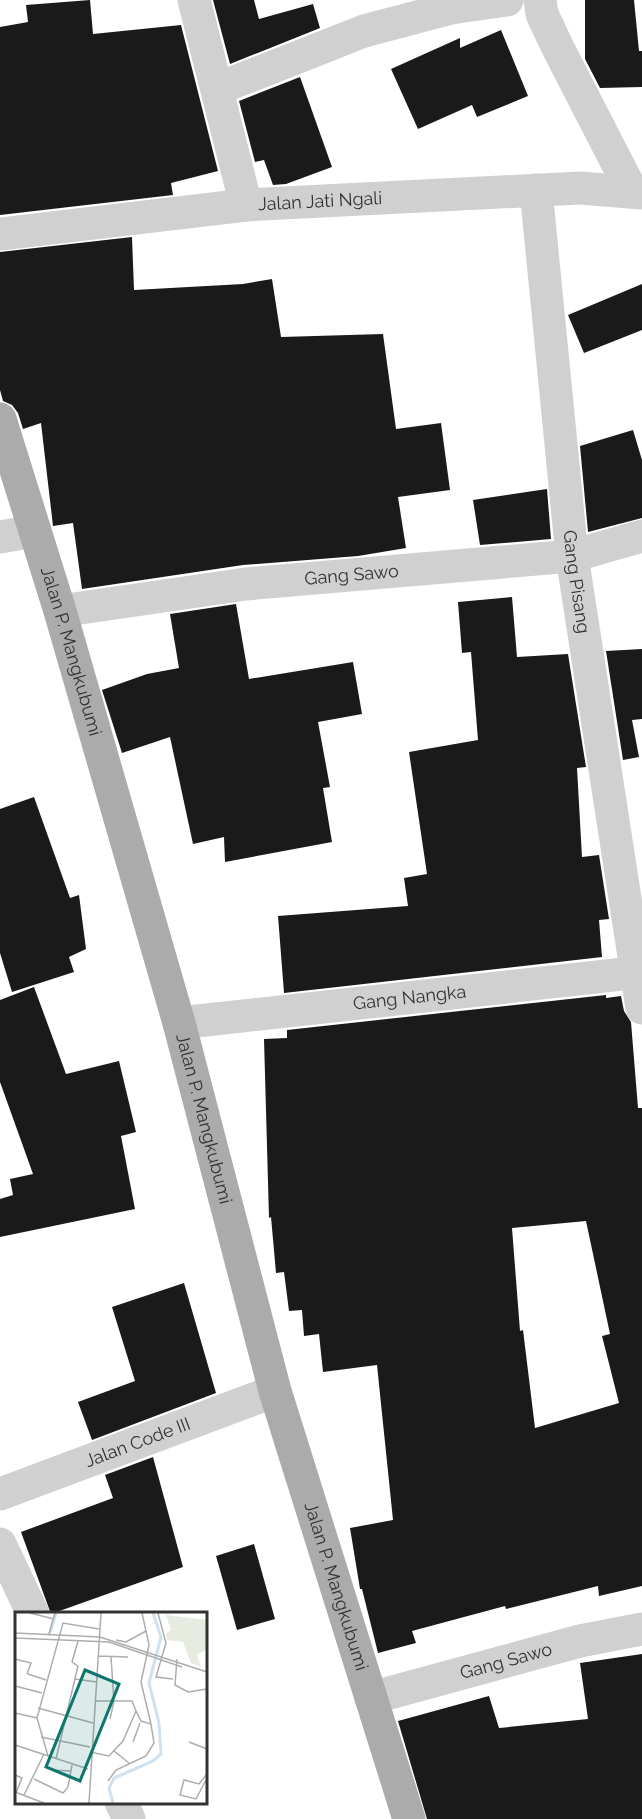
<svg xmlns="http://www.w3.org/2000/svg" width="642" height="1819" viewBox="0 0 642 1819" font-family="Raleway,sans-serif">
	<rect width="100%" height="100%" fill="#fff"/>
	<path fill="#1a1a1a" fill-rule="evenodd" d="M90 0 93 34 181 25 218 171 171 183 173 195 0 215V27L28 22 26 5Z
		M213 0H254L259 19 313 4 320 28 230 64Z
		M585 0H634L639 51H642V87L600 88 585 59Z
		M501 30 528 96 477 117 472 105 418 129 391 69 460 38V48Z
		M300 77 332 167 286 184 273 185 264 160 255 162 239 101Z
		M132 237 134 290 243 284 272 279 281 337 383 334 396 429 441 423 450 490 398 497 406 548 358 556 243 565 82 589 73 523 53 526 41 423 23 429 18 413 12 405 3 401 0 390V252Z
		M642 284V330L584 353 568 315Z
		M633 430 642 460V518L588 532 580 446Z
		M547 489 551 539 480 545 473 500Z
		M512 597 517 657 568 654 586 767 577 768 582 857 599 855 609 919 599 920 602 957 284 993 278 916 408 906 404 878 427 874 409 752 478 740 471 652 462 653 458 602Z
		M236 604 249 679 353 662 362 714 318 722 330 787 323 788 332 842 225 862 224 837 193 844 170 737 122 753 102 690 147 674 179 668 170 614Z
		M642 649V719L632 720 639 757 623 760 606 651Z
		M34 797 70 898 79 895 86 949 69 957 74 972 12 992 0 953V809Z
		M34 987 66 1074 119 1061 136 1132 121 1136 135 1209 0 1237V1199L13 1195 10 1179 33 1174 0 1082V1000Z
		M606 995V998L621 996 624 1011 631 1022 638 1108H642V1586L599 1596 598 1586 506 1609 505 1606 412 1631 416 1643 378 1653 362 1589H360L350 1528 393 1520 377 1365 323 1372 319 1334 304 1336 302 1310 289 1311 284 1272 276 1273 271 1217 269 1218 264 1039 287 1038V1030ZM586 1221 610 1334 602 1336 619 1403 535 1428 523 1330 520 1331 512 1228Z
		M184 1283 216 1393 92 1440 78 1402 135 1381 112 1307Z
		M153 1457 183 1567 51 1614 21 1532 113 1498 105 1475Z
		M254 1544 275 1619 237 1630 216 1556Z
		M642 1654V1819H427L398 1721 489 1696 499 1728 588 1719 580 1663Z"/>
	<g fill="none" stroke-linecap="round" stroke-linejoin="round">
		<g stroke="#d0d0d0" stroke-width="33">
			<path d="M194 0 246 205"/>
			<path d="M540 0 542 14 557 46 632 192"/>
			<path d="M217 89 364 31 451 8 507 0"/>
			<path id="s1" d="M536 190 572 556 642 1008"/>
			<path id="s2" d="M0 234 246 205 580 188 642 193"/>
			<path d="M0 537 34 531"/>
			<path id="s3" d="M60 611 246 584 572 556 642 536"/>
			<path id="s4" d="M179 1023 642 972"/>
			<path id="s5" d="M0 1494 275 1391"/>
			<path d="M0 1544 33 1614"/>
			<path id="s6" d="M371 1698 580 1641 642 1629"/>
			<path d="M121 1802 129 1819"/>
		</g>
		<path stroke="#ababab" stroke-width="33" id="s7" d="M0 419 60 611 179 1023 275 1391 409 1819"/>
	</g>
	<g text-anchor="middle" stroke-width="6" stroke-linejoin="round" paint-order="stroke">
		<g font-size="18" fill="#333" stroke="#fff">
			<text dy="6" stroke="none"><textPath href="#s2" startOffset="322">Jalan Jati Ngali</textPath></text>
			<text dy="6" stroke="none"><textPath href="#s3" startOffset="294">Gang Sawo</textPath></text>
			<text dy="6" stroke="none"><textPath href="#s1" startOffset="394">Gang Pisang</textPath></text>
			<text dy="6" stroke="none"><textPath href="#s7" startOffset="243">Jalan P. Mangkubumi</textPath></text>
			<text dy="6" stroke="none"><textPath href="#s4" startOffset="232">Gang Nangka</textPath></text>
			<text dy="6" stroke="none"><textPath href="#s7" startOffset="729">Jalan P. Mangkubumi</textPath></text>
			<text dy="6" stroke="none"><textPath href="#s5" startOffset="147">Jalan Code III</textPath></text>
			<text dy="6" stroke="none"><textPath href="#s7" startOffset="1215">Jalan P. Mangkubumi</textPath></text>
			<text dy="6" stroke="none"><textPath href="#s6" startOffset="140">Gang Sawo</textPath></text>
		</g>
	</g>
	<g transform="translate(15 1612)">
		<rect width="192" height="192" fill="#fff"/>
		<path d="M151 3 192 8V37L182 43 186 55 176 51 168 30 152 28 151 21 156 18Z" fill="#e6ecdf"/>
		<path fill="none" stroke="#cfe2ee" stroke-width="3" d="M35 21 41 1M98 191 94 176 99 166 138 149 146 142 144 111 134 71 146 25 138 1"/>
		<path fill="none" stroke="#adadad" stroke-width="1.5" d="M15 1 39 7M143 1 151 31 141 65 158 67M131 19 134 33 126 70 136 112M0 21 85 25 192 60M34 22 40 1M0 26 94 30 167 55M101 28 111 30 131 19 127 1M84 44 113 45M0 47 16 51 12 62M162 47 160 73 173 80 192 77M13 62 31 68M60 67 82 70M0 74 27 81M23 96 78 111M0 101 22 106M95 107 99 89 96 45M26 125 75 135M118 130 125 111M174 130 192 137M0 133 73 157M99 139 114 151M75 140 94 144 108 129 121 99 117 89H81M33 144 22 106 48 11 84 17M41 147 63 54 57 50 63 29M37 158 56 159M0 163 7 166 1 181M19 167 48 181 53 175 57 153M191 168 181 187 165 183 169 168 184 172 191 163M93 169 101 158 131 144 139 131 136 112 126 109 121 99M0 180 29 191M9 183 29 142M74 191 86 1"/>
		<path fill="#0f766e" fill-opacity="0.15" stroke="#0f766e" stroke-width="3" d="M70 58 104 72 65 169 31 155Z"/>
		<rect width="192" height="192" fill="none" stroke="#333" stroke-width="3"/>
	</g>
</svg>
